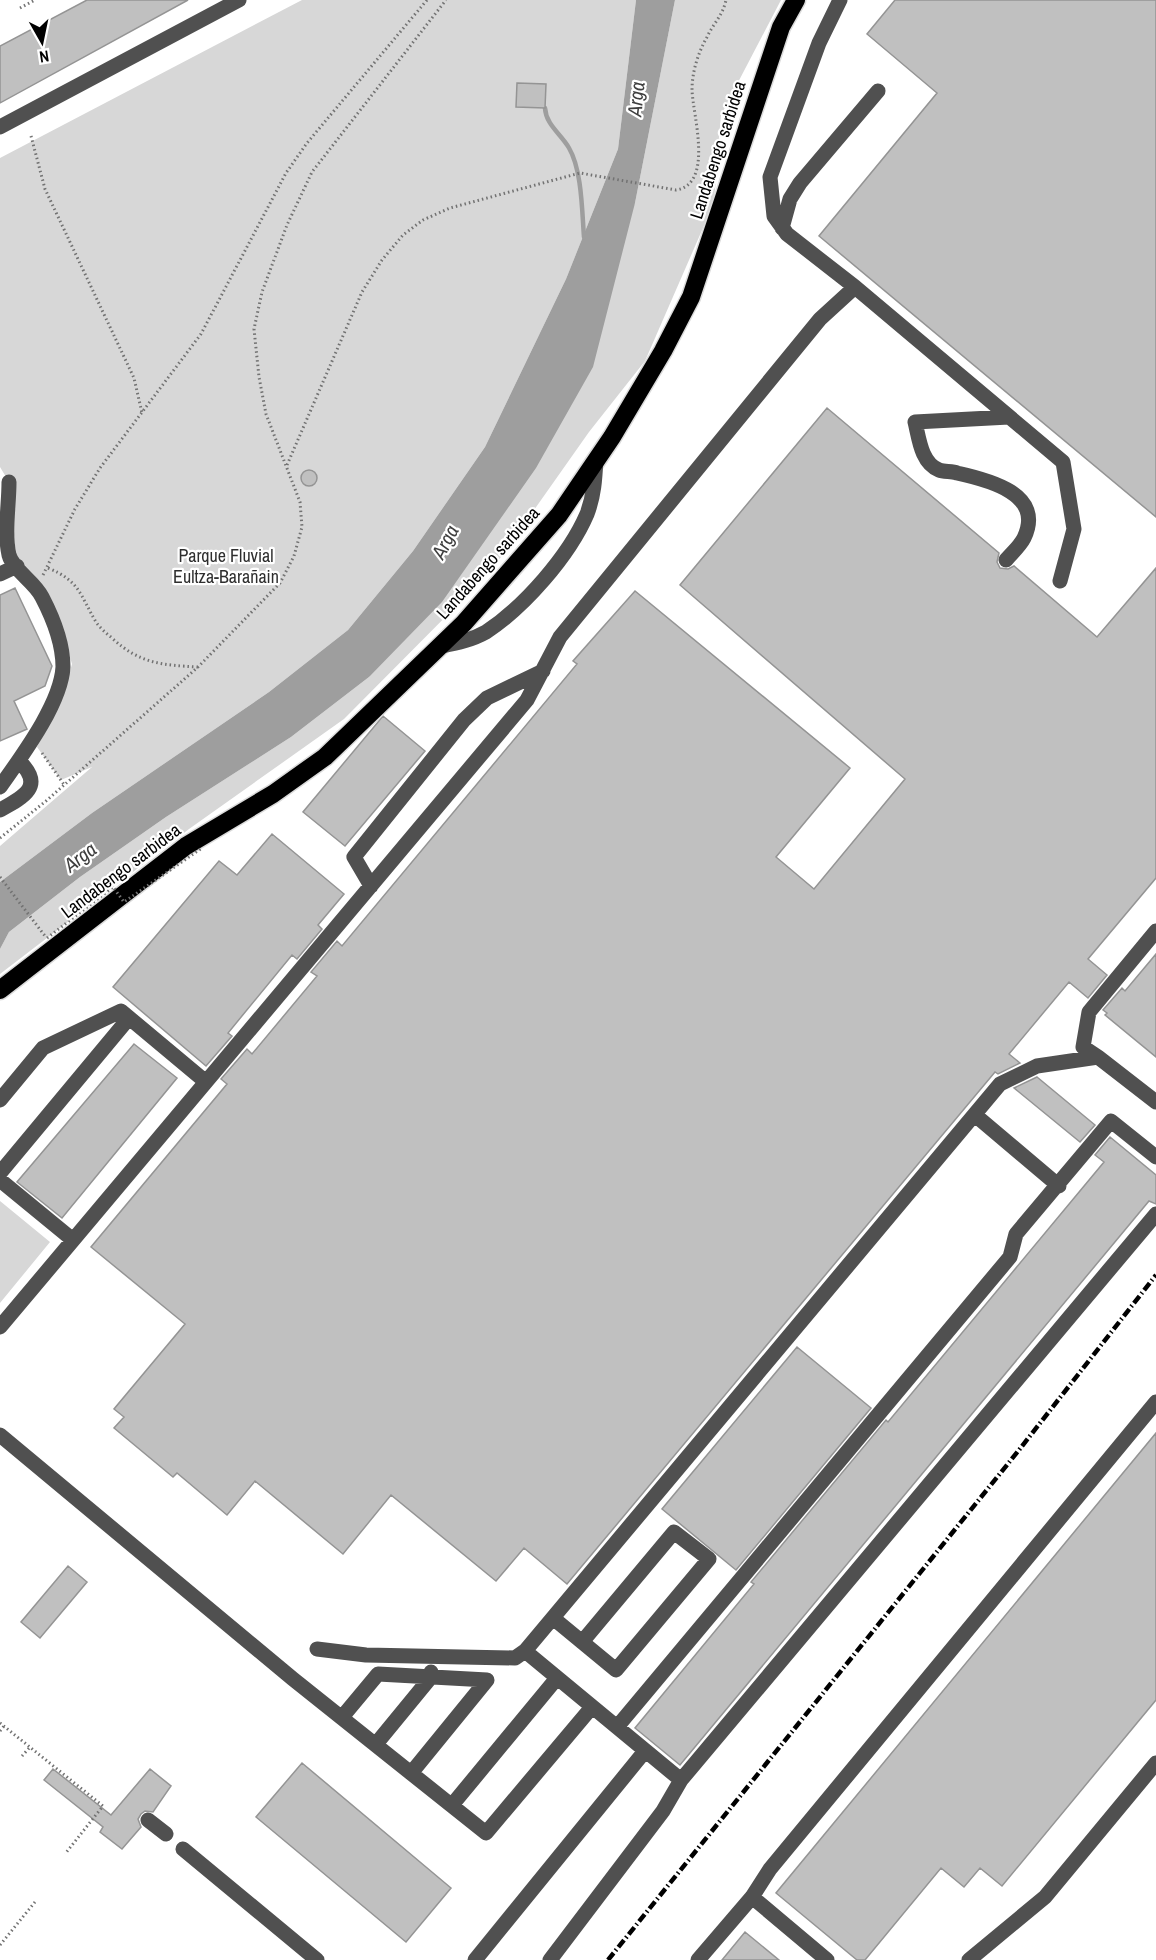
<svg xmlns="http://www.w3.org/2000/svg" width="1156" height="1960" viewBox="0 0 1156 1960" font-family="'Archivo Narrow',sans-serif">
	<rect width="100%" height="100%" fill="#fff"/>
	<path fill="#d7d7d7" d="M302 0H636L618 149 566 279 485 447 413 551 348 630 269 692 92 813 0 882V846L92 767 61 780 37 747 65 689 72 664 57 613 17 566 9 482 0 467V158Z
		M675 0H781L721 115 719 138 721 144 713 205 645 361 589 432 491 571 344 719 189 829 0 974V949L9 932 80 877 166 817 291 737 369 677 635 203Z
		M0 1201 50 1242 0 1303Z"/>
	<path fill="#9e9e9e" d="M636 0H675L635 203 593 367 536 468 442 602 369 677 291 737 166 817 80 877 9 932 0 949V882L92 813 269 692 348 630 413 551 485 447 566 279 618 149Z"/>
	<g fill="none" stroke-linecap="round" stroke-linejoin="round">
		<path stroke="#9e9e9e" stroke-width="4.5" d="M545 108C546 125 561 134 569 148 582 170 582 212 584 237"/>
	</g>
	<path fill="#c0c0c0" stroke="#949494" stroke-width="1.5" d="M87 0H188L0 103V46Z
		M895 0H1156V517L819 236 937 93 867 34Z
		M517 83 546 84 545 108 516 107Z
		M827 408 999 553 997 562 1000 568 1008 569 1014 566 1097 637 1156 568V878L1088 959 1107 975 1088 998 1069 982 1009 1054 1020 1063 998 1074 995 1072 567 1584 524 1548 496 1581 391 1495 343 1554 255 1481 227 1515 177 1473 173 1477 114 1428 124 1417 114 1409 185 1324 91 1247 227 1084 221 1079 247 1049 252 1054 317 976 311 972 337 941 342 946 577 664 573 661 635 591 850 768 776 857 814 889 905 779 680 585Z
		M301 478a8 8 0 1 1 16 0a8 8 0 1 1-16 0Z
		M15 588 52 666 45 686 14 701 27 729 0 741V595Z
		M383 716 425 751 345 846 303 812Z
		M272 834 344 894 318 925 322 929 297 959 292 955 228 1033 232 1036 206 1066 113 987 219 861 237 875Z
		M1156 954V1057L1105 1015 1107 1013 1103 1010 1122 988 1125 991Z
		M134 1044 177 1078 62 1218 17 1182Z
		M1037 1077 1095 1125 1080 1142 1014 1088Z
		M1110 1137 1156 1175V1204L1149 1201 680 1765 635 1728 754 1584 751 1582 886 1420 888 1422 1104 1162 1095 1155Z
		M797 1347 871 1408 736 1570 662 1509Z
		M1156 1433V1700L1002 1886 980 1868 964 1887 941 1868 865 1960H857L776 1893Z
		M68 1566 87 1582 40 1638 21 1622Z
		M302 1763 451 1888 406 1942 256 1817Z
		M53 1769 111 1815 150 1769 171 1786 153 1812 145 1811 141 1814 138 1819 141 1827 122 1849 100 1832 103 1827 44 1780Z
		M745 1932 779 1960H722Z"/>
	<g fill="none" stroke-linecap="round" stroke-linejoin="round">
		<g stroke="#dbdbdb" stroke-width="21">
			<path id="highway" d="M0 990 186 846 273 794 325 757 464 623 559 515 612 437 663 351 691 297 781 27 796 0"/>
		</g>
		<path stroke="#727272" stroke-width="3" stroke-dasharray="1.5 3" stroke-linecap="butt" d="M20 8 35 0
			M31 136 45 189 134 378 142 413
			M287 465 362 292 382 260 403 235 423 220 450 208 580 173 676 190C714 184 693 116 692 90 692 72 698 53 707 37 713 24 723 15 726 0
			M48 568C80 581 80 595 96 622 100 628 106 633 112 638 140 664 162 665 198 667
			M43 575 75 509 100 468 201 334 286 173 307 143 427 0
			M42 753 65 786
			M0 838 46 801 198 667 280 583 294 556 302 527 300 502 266 414 259 377 254 329 262 292 287 225 312 172 446 0
			M0 877 45 936
			M0 1723 103 1806 65 1854
			M0 1731 4 1726
			M22 1756 30 1747
			M0 1945 35 1902"/>
		<path stroke="#505050" stroke-width="15" d="M840 0 819 43 770 177 774 216 787 234 855 287 1063 462 1074 529 1060 581
			M0 127 239 0
			M782 228 790 199 800 183 878 91
			M1006 560C1012 553 1020 546 1024 538 1045 494 989 480 957 473 952 471 944 472 939 470 921 463 919 438 915 422L1009 417
			M0 574 17 566
			M442 646C457 643 472 640 486 632 524 607 569 556 587 514 594 496 595 478 596 459
			M0 787C21 757 61 704 63 667 63 643 53 618 42 597 35 582 13 570 9 555 4 532 9 506 9 482
			M0 810C24 797 45 786 19 761
			M371 886 354 857 464 720 487 698 543 671
			M1098 1057 1083 1047 1089 1012 1156 931
			M0 1100 43 1048 121 1011 206 1082
			M975 1115 1059 1186
			M0 1173 129 1018
			M0 1180 73 1240
			M0 1327 527 700 560 637 820 319 855 287
			M0 1435 293 1679 486 1833 592 1707
			M553 1618 616 1670 709 1559 674 1532 582 1642
			M317 1649 366 1655 515 1658 525 1651 1000 1084 1037 1066 1098 1057 1156 1102
			M525 1651 681 1780 1156 1214
			M343 1716 378 1674 487 1680 412 1772
			M617 1727 1010 1257 1016 1234 1111 1121 1156 1157
			M376 1744 431 1677V1672
			M452 1805 557 1678
			M148 1820 166 1834
			M183 1849 317 1960
			M752 1897 827 1960
			M475 1960 645 1751
			M550 1960 663 1811 681 1780
			M698 1960 752 1897 770 1869 1156 1402
			M969 1960 1045 1897 1156 1763"/>
		<use href="#highway" stroke="#000" stroke-width="18"/>
		<path stroke="#000" stroke-width="4.5" stroke-dasharray="9 3 1.5 3" stroke-linecap="butt" d="M608 1960 1019 1450 1156 1275"/>
		<path stroke="#727272" stroke-width="3" stroke-dasharray="1.5 3" stroke-linecap="butt" d="M47 938 113 887 124 902 202 848"/>
	</g>
	<g text-anchor="middle" stroke-width="4.5" stroke-linejoin="round" paint-order="stroke">
		<g font-size="18" fill="#000" stroke="#fff">
			<text transform="translate(718 150) rotate(-72)" y="6">Landabengo sarbidea</text>
			<text transform="translate(488 563) rotate(-48)" y="6">Landabengo sarbidea</text>
			<text transform="translate(121 871) rotate(-37)" y="6">Landabengo sarbidea</text>
		</g>
		<g font-size="18" fill="#2e2e2e" stroke="#fff">
			<text x="226" y="562">Parque Fluvial<tspan x="226" dy="21">Eultza-Barañain</tspan></text>
		</g>
		<g font-size="20" font-style="italic" fill="#3f3f3f" stroke="#fff">
			<text transform="translate(636 99) rotate(-84)" y="7">Arga</text>
			<text transform="translate(445 542) rotate(-62)" y="7">Arga</text>
			<text transform="translate(80 857) rotate(-37)" y="7">Arga</text>
		</g>
	</g>
	<g transform="translate(42 42) rotate(171)" stroke="#ffffff" stroke-width="4.5" paint-order="stroke">
	<path d="M0-4.5L10 22L0 15L-10 22Z" fill="#000000"/>
	<text y="-9" font-size="16" font-weight="bold" text-anchor="middle" fill="#000000">N</text>
	</g>
</svg>
